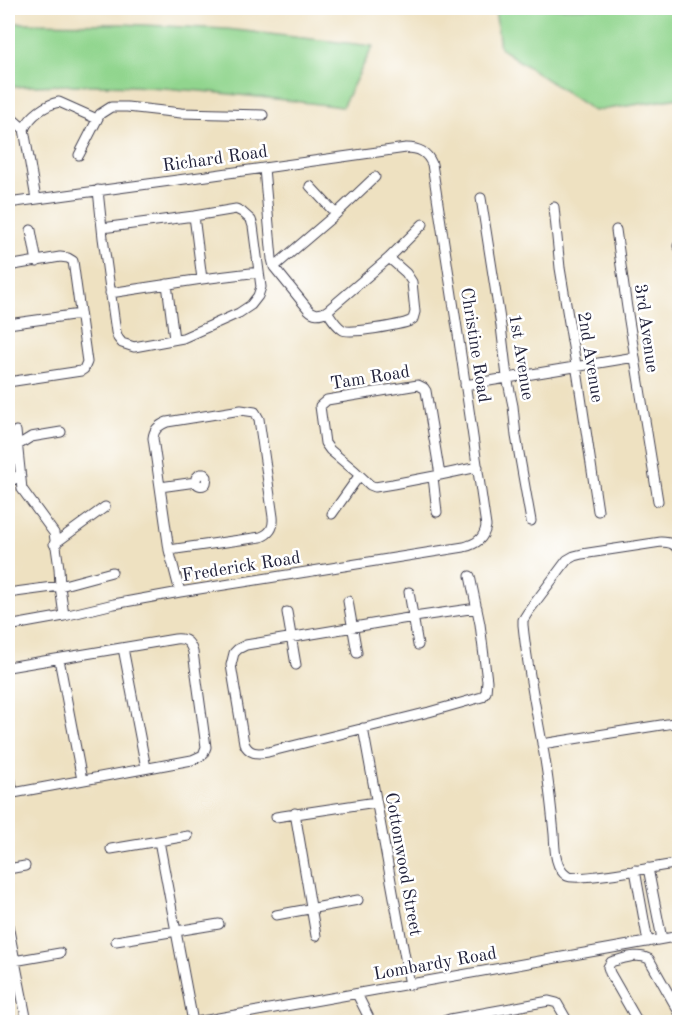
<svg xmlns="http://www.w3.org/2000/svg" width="687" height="1030" viewBox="0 0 687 1030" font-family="'Old Standard TT',serif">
	<rect width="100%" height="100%" fill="#fff"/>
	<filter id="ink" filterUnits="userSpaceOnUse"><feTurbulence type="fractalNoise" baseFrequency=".0167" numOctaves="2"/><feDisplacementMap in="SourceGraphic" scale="12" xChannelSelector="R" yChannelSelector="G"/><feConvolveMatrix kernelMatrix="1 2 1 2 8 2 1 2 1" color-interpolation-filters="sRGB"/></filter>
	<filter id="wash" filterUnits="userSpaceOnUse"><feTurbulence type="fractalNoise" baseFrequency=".008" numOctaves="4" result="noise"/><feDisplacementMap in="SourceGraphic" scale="24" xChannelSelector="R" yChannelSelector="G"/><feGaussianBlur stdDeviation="1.35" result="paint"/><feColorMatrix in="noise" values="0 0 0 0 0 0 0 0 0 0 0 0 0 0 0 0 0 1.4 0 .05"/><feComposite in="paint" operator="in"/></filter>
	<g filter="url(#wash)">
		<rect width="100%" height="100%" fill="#eee1c1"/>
		<path fill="#91d58e" stroke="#5a7c64" stroke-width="1.5" d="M495 8H679V98L594 111 500 48Z
			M8 23 122 24 227 29 373 46 342 107C272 98 202 90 132 86 91 84 49 85 8 87Z"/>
	</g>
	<g filter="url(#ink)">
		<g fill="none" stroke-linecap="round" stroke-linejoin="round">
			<g stroke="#413f4f" stroke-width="11">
				<path id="street" d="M8 115 24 129
					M79 155 100 114 111 107H127L181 113 263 115
					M264 168 272 259 274 267 308 309C314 315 319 315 327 311L389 258 423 224
					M310 186 336 214
					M98 190 103 238 116 332 118 338 122 343 134 347 183 338 239 313 251 305 258 296 261 287 253 226 251 220 242 212 236 209 194 216 102 228
					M481 198 501 326 507 377 513 406 516 436 531 521
					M36 199 24 129C31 115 45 105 59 102L97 119
					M8 203 207 176 406 148C419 148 427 152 432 164L459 341 486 526C484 539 476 544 464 547L180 592 114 604 64 616 8 626
					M554 207 560 268 578 377 598 511
					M194 216 202 279
					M31 230 37 262
					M616 230 627 308 658 501
					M678 246 680 248
					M8 266 60 257 68 258 73 261 87 362 84 369 81 371 8 382
					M274 267 336 214 375 177
					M167 284 174 339
					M110 293 202 279 259 272
					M327 311C331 317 336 326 343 330 350 334 401 325 410 321L413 319 415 312 412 282 406 273 389 258
					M8 324 80 314
					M418 385 424 388 426 391 440 475 393 484 375 487 370 485 355 471 330 450 325 443 320 406 327 400Z
					M465 385 635 357
					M16 431 22 489 54 533 59 568 60 586 64 616
					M18 445 31 437 61 432
					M440 475 478 467
					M433 477 437 512
					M8 484 20 474
					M160 487 196 482C198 486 203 487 206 483L207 477 204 474H200L196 478V482
					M332 514 359 476
					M54 544 105 507
					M169 550 261 537C271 533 274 527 273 517L259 419 255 412 241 410 167 422C159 425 154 429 153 438L169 550 180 592
					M680 553C676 544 670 542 661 542L582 554 574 556 567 560 528 612 523 620V625C527 665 535 704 542 743 548 772 551 803 554 834 555 847 554 868 567 876 577 882 662 866 680 863
					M470 576 480 624 487 681 486 692 482 697 429 712 268 752C257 754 249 754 244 743L231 665 234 653 238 649 246 645 414 617 477 608
					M409 592 418 645
					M8 593 60 586 112 572
					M348 601 357 653
					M287 612 296 665
					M123 648 146 768
					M59 659 82 780
					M8 667 175 639C186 638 190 642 193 652L206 747 203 755 192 760 8 794
					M363 728 410 985
					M542 744 680 722
					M8 764 13 793
					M295 813 316 936
					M276 817 376 802
					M159 841 193 1022
					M111 849 188 836
					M648 868 662 939
					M8 869 25 866
					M635 870 648 942
					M276 915 358 900
					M8 925 27 1022
					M116 941 219 924
					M8 962 60 953
					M357 994 371 1022
					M196 1022 680 936
					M441 1022 450 1019 549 1001 557 1003 568 1022
					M638 1022 610 973 608 967 611 962 614 961C626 958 638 953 649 959L680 1014"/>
			</g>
			<use href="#street" stroke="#fff" stroke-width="9"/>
		</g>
	</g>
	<g text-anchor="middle" stroke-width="5" stroke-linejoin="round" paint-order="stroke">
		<g font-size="18" fill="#22223b" stroke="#fff">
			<text transform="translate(215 158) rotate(-8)" y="6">Richard Road</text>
			<text transform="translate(647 328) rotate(82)" y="6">3rd Avenue</text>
			<text transform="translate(476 345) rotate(81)" y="6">Christine Road</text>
			<text transform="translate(522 357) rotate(81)" y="6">1st Avenue</text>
			<text transform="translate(591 357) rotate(81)" y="6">2nd Avenue</text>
			<text transform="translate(370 377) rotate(-9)" y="6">Tam Road</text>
			<text transform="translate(241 566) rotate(-9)" y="6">Frederick Road</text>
			<text transform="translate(404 864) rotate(80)" y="6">Cottonwood Street</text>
			<text transform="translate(435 963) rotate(-10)" y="6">Lombardy Road</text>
		</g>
	</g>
	<rect width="687" height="1030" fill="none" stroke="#fff" stroke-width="30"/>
</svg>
